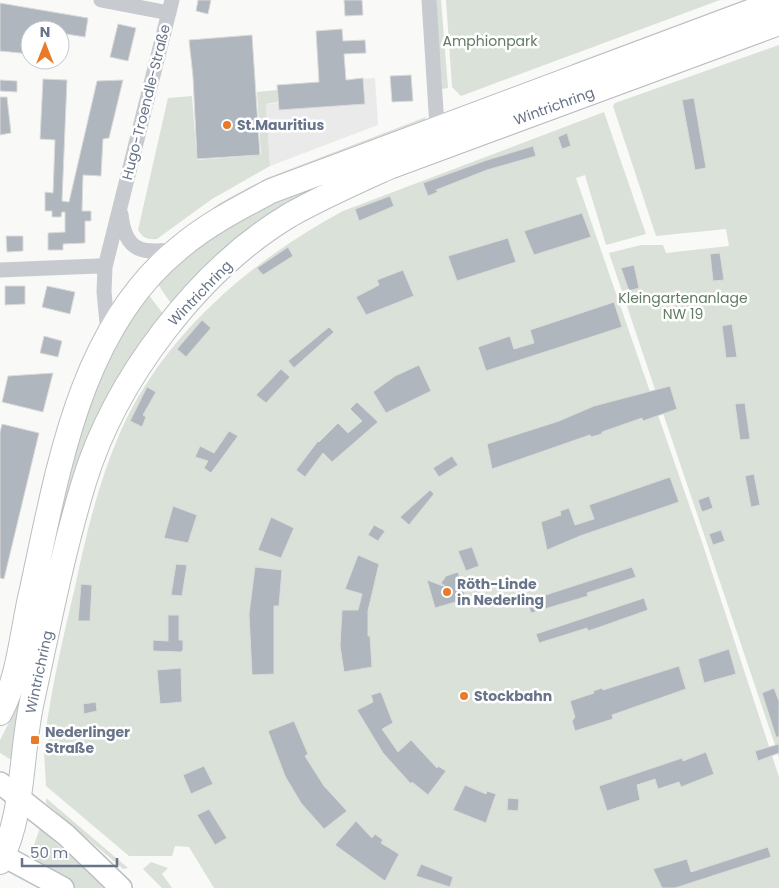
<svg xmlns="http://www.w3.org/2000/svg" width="779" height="888" viewBox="0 0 779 888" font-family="Poppins,sans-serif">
	<rect width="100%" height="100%" fill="#f9f9f7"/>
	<path fill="#eaeaea" d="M375 78 378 125 270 166 266 104 279 103 277 85Z"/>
	<path fill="#dae1d8" d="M435 0H441L448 88 442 89Z
		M446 0H720L461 96 452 87Z
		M743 0H754L573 67 572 64Z
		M779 45V757L609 253 641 245H663L666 253 729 246 726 229 656 236 613 106 615 103Z
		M277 90 278 102 266 104 270 166 212 199 157 239C148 240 143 238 138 230L168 98 192 96 197 160 261 155 257 92Z
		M604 112 646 234 606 245 585 175 576 178 702 542 779 777V888H214L189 847 175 846 172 856H129L46 786 44 751 47 750 49 738 45 736C52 686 63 637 75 587 86 535 98 484 119 435 162 336 250 261 343 211Z
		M426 117 423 123 177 239 175 236 220 203 267 178Z
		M383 160 172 305 157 283 175 264 240 215Z
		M148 294 164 315 133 357 13 761 0 753V740L14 713 27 680V653L64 495 92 391 130 320Z
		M46 798 128 868 123 869 46 803Z
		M40 828 105 888H73L28 862Z
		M151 862 168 868 162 874 172 888H162L143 869Z"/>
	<path fill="#b0b6be" stroke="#dbdbd9" d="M198 0H211L208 14 196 11Z
		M344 0H362L363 15 345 16Z
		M0 3 88 18 85 37 60 33V30H30V54L0 51Z
		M118 24 136 28 128 61 110 57Z
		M342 29 343 41 365 40 366 53 344 54 346 80 363 78 365 104 279 110 277 85 319 82 316 31Z
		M252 35 260 155 197 159 193 77 189 40Z
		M411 75 413 101 392 102 390 76Z
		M43 79 67 80 62 201 69 202 97 81 123 80 109 138 103 139 101 176 83 175 82 211H91V221H85V243L63 244V250H48V233L65 232V212H62L61 217H52V211H45V192L53 193 55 140 40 139Z
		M0 80 17 81V92L0 91Z
		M0 97H7L11 133 0 135Z
		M694 98 706 168 695 170 682 100Z
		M567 133 571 146 562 149 558 137Z
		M533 146 536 156 487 170 436 190 438 192 428 196 423 183 487 160Z
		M390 196 394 206 359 221 355 209Z
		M582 213 591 237 534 255 524 231Z
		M6 236H23V251L7 252Z
		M508 238 516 262 457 281 448 256Z
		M288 247 293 256 263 275 257 268Z
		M720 253 724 280 713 281 710 254Z
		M634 265 639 288 629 291 621 268Z
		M403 270 414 296 366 315 356 297 379 285 377 280Z
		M5 286H25V304L5 305Z
		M47 286 75 292 70 314 42 307Z
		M614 302 622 327 486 371 478 347 510 336 514 349 534 343 530 330Z
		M202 320 211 328 186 357 177 349Z
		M732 324 737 357 726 358 722 326Z
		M329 327 334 332 294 368 288 361Z
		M44 336 62 341 58 357 40 353Z
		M419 365 431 391 386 413 373 392 395 376Z
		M281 369 290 377 266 403 256 395Z
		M53 373 43 412 2 402 8 376Z
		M670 386 677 409 643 421 642 418 602 432V434L591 437 590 435 492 469 487 444 559 421 594 406Z
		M147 387 156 392 143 415 146 417 142 427 130 421Z
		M357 402 378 422 332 462 323 453 305 477 296 470 318 441 319 442 338 423 348 433 362 421 350 409Z
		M745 403 750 439 740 440 735 404Z
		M2 424 39 433 4 579 0 578V432Z
		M229 431 238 436 211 473 204 468 208 461 195 457 200 446 214 453Z
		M452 456 458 465 439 477 433 468Z
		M754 474 760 505 751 507 745 476Z
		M670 477 679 502 580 536 547 550 541 522 561 515 560 511 569 508 575 525 594 519 589 505Z
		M430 490 434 494 409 525 400 517Z
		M709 496 713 508 702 512 698 500Z
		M173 506 197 515 188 543 164 538Z
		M271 517 294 528 281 558 258 550Z
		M374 525 385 531 378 541 368 535Z
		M721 530 725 541 713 545 709 534Z
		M472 547 479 566 466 571 458 551Z
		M358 555 379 564 368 611V636H370L372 667 344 672 340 646 342 610H358L362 594 345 589Z
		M176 564 187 565 182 596 171 595Z
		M255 567 282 570 279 606H274V674L252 675 249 614Z
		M632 567 636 577 587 593 588 596 531 613 527 601Z
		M458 572 466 599 435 608 427 580 446 587 441 583 446 576Z
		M81 584 92 585 90 621H78Z
		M644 598 648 610 600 627 588 631 587 628 539 643 536 634Z
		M168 615H179V640H183V650L181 652 153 651V640L168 641Z
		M729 649 736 674 704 683 698 659Z
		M679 666 686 689 612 715 613 719 575 731 572 721 575 717 570 701 594 693 593 691 602 688 603 690Z
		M181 668 182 702 160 704 157 670Z
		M774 688 779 701V737H776L762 693Z
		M381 692 393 723 382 729 398 752 411 740 437 768 438 766 446 771 428 795 412 782 411 784 383 753 357 710 373 702 371 695Z
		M96 702 97 711 84 714 83 704Z
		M294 721 308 754 305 756 324 786 347 811 324 829 301 803 285 776 268 731Z
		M779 744V753L758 761 755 751Z
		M706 752 714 774 681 787 679 782 658 789 655 779 637 785 640 800 607 811 599 786 682 758 683 761Z
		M204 766 213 784 191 794 183 775Z
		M465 785 486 794 487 791 496 794 486 823 453 810Z
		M508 798 519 799 518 811 507 810Z
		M209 809 227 838 215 845 197 815Z
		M356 821 372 838 375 834 383 840 381 843 399 854 385 881 335 845Z
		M768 847 771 857 675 888H662L653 869 687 859 691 872Z
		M421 864 453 877 450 887 416 876Z"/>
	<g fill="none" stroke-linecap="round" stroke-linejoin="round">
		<g stroke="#bcbfc5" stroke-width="24">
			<path id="secondary" d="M0 783 66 835 121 888
				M0 854 63 888"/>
		</g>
		<g stroke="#babdc2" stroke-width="26">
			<path id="primary" d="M0 713C20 675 22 630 32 589 58 471 79 330 178 249 206 225 239 208 271 191L779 1
				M0 862C25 811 20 755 32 701 48 628 62 554 84 482 115 380 198 270 290 215 322 197 356 182 389 167L779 23"/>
		</g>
		<path stroke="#c7cace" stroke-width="15" d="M101 0 169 13
			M429 0 437 127
			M121 214C125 253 143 254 178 249
			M0 270 98 266 105 267
			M108 333 104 292 105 267 172 0"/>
		<use href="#secondary" stroke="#fff" stroke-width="21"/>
		<use href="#primary" stroke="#fff" stroke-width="24"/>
	</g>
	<g fill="#e87a29" stroke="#fff" stroke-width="2">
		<circle cx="227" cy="125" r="5"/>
		<circle cx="447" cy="592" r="5"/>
		<circle cx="464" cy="696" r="5"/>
		<rect x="30" y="735" width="10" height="10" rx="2.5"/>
	</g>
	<g text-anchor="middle" stroke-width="5" stroke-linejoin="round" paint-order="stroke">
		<g font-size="14" fill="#637a63" stroke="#fff">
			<text x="490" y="46">Amphionpark</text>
			<text x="683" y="303">Kleingartenanlage<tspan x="683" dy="16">NW 19</tspan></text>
		</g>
		<g font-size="14" fill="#687489" stroke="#fff">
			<text transform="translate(146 102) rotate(-76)" y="5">Hugo-Troendle-Straße</text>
			<text transform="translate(554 106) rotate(-20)" y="5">Wintrichring</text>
			<text transform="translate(200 293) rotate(-46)" y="5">Wintrichring</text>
			<text transform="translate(39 672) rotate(-78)" y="5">Wintrichring</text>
		</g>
		<g font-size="14" font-weight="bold" fill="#687489" stroke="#fff" text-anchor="start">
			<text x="237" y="130">St.Mauritius</text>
			<text x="457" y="589">Röth-Linde<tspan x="457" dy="16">in Nederling</tspan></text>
			<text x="474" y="701">Stockbahn</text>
			<text x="45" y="737">Nederlinger<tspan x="45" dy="16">Straße</tspan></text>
		</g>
	</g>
	<g transform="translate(45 45)"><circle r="24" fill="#ffffff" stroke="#c3c7d0"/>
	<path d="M0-4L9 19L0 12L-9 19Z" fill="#e87a29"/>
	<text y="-8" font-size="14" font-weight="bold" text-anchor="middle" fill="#687489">N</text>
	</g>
	<path d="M22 858v8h95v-8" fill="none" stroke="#687489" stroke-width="2.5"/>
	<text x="30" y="858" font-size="15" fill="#687489" stroke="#ffffff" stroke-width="4" paint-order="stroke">50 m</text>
</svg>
